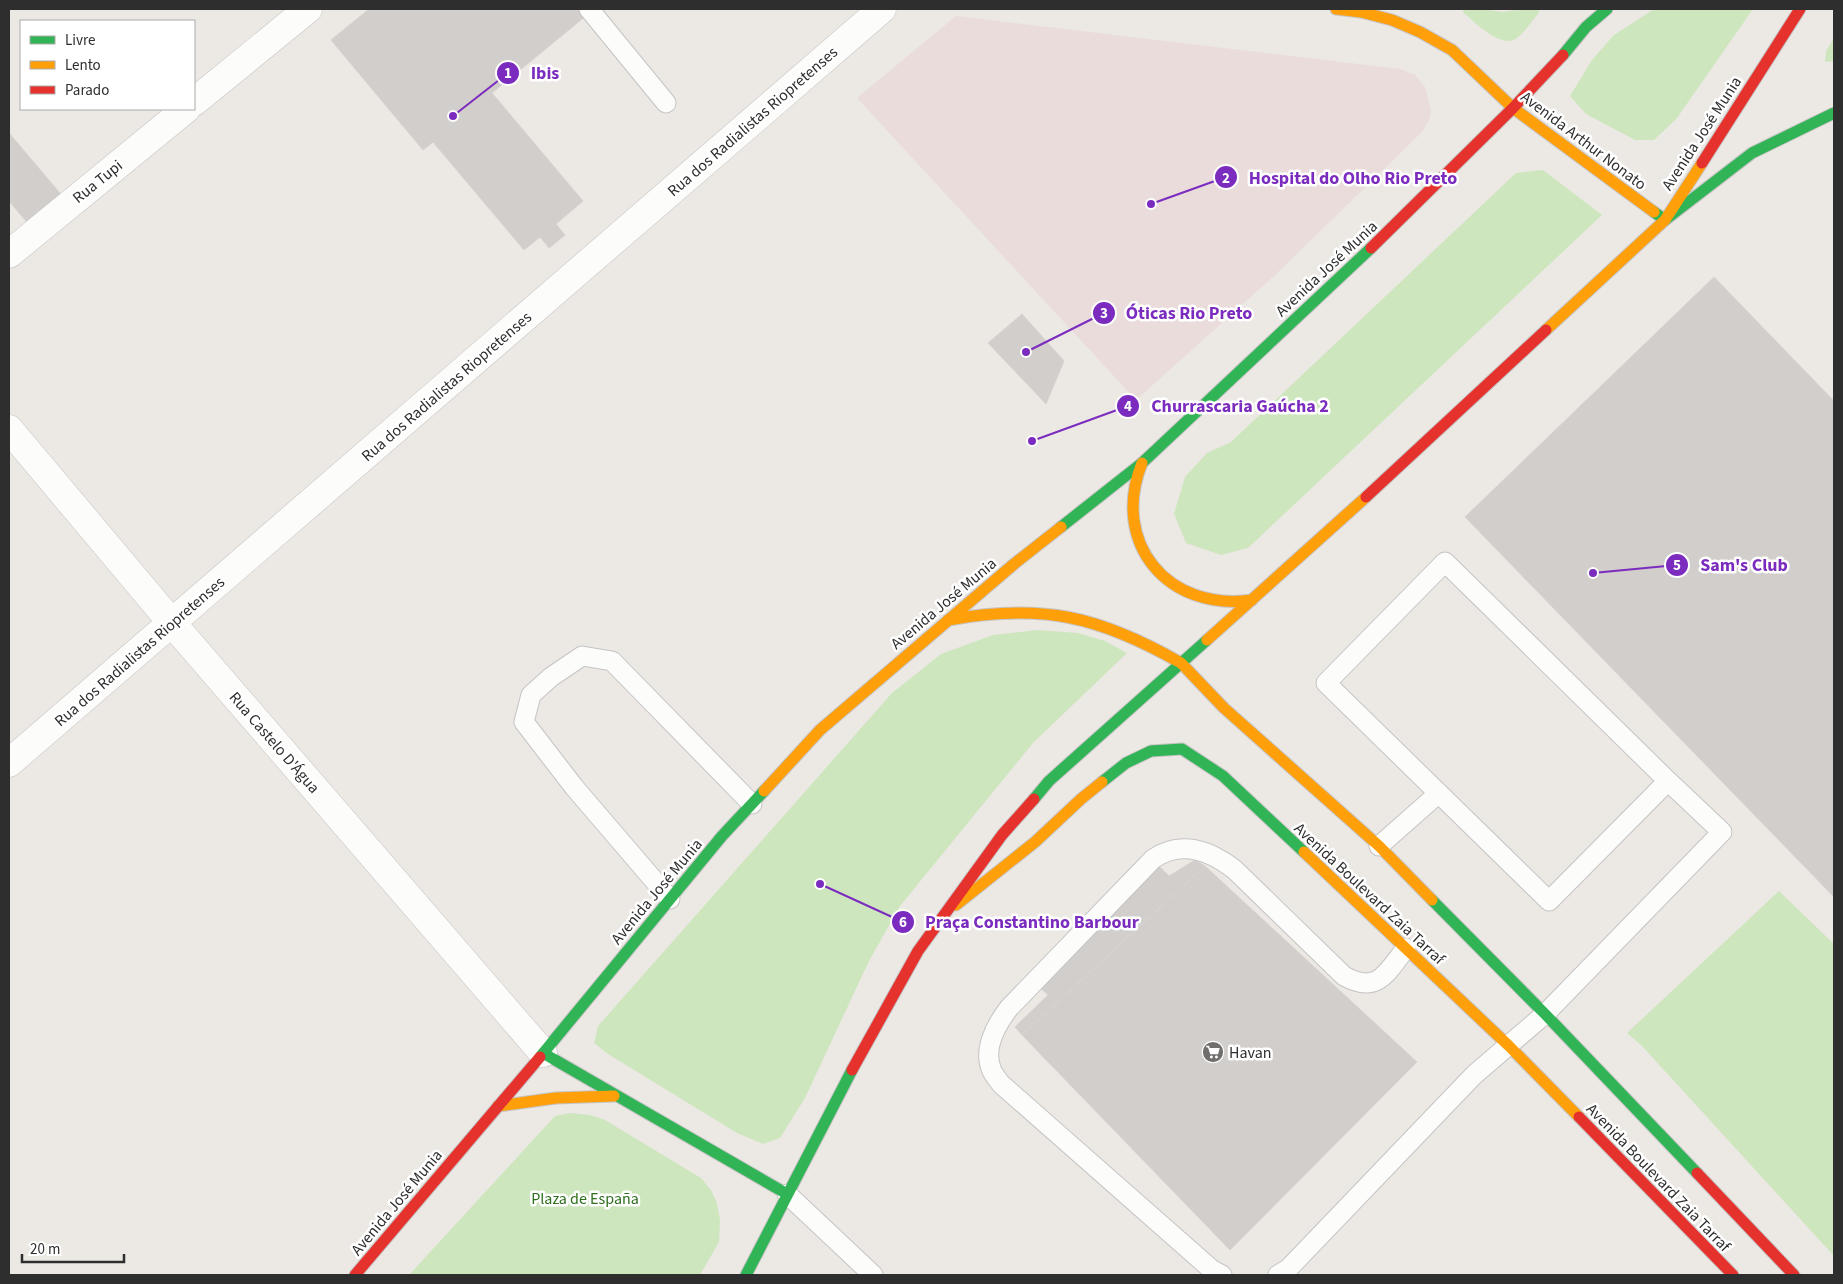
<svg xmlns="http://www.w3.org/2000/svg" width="1843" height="1284" viewBox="0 0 1843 1284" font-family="'Source Sans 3',sans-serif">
	<rect width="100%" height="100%" fill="#ece8e4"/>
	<path fill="#e9dcdb" d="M956 16 1400 69 1415 75 1425 87 1431 111 1429 120 1422 132 1274 276 1136 400 857 98Z"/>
	<path fill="#cee6be" d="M1463 9H1482L1503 12 1523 9H1540L1538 14C1531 22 1525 32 1517 38 1502 50 1474 22 1463 12Z
		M1654 9H1753L1677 118 1654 140H1635L1586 114 1570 96 1592 60 1614 35Z
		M1834 38V61L1825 62 1826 51Z
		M1543 170 1602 215 1248 548 1221 555 1186 543 1174 514 1185 477 1207 453 1231 442 1516 173Z
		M1037 630 1078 633 1105 641 1127 653 1033 743 900 906 869 961 805 1098 780 1138 763 1144 737 1133 608 1054 594 1043 598 1026 892 693 941 654 993 635Z
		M1779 891 1834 944V1256L1642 1046 1627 1033Z
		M570 1113 590 1115 605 1120 701 1178 711 1190 717 1203 720 1220 719 1242 700 1275H409L555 1116Z"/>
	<path fill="#d1cecb" stroke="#d7d4d0" d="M369 9H572L581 20 492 93 583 201 556 224 565 235 549 248 540 237 524 250 433 142 423 150 331 40Z
		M572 9H594L581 20Z
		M9 133 65 199 31 227 9 201Z
		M1714 277 1834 401V897L1465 517Z
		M1022 314 1064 361 1046 404 988 343Z
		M1195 860 1205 866 1022 1035 1015 1027 1048 995 1037 985 1159 866 1169 876Z
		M1205 866 1417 1062 1230 1250 1022 1035Z"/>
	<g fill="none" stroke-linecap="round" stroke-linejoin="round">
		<g stroke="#c5c4c5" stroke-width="21">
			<path id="lane" d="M589 9 666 103
				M1379 846 1439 793
				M670 899 574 787 524 722 531 695 551 677 582 656 612 661 752 804
				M787 1194 873 1275
				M1222 1275 1211 1269 1001 1084C998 1080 994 1075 992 1071 982 1049 996 1025 1009 1008L1153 859C1181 839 1211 851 1235 870L1344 976C1378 995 1387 972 1406 948
				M1278 1275 1288 1269 1474 1075 1545 1014 1722 832 1668 781 1549 901 1326 683 1445 562 1668 781"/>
		</g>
		<g stroke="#c5c4c5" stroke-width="29">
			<path id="street" d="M194 102 308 9
				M9 254 186 109
				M9 429 172 623 543 1053
				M9 763 882 9"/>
		</g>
		<g stroke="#c5c4c5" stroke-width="13">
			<path id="fast" d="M1563 55 1586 27 1607 9
				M1654 212 1665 220 1752 153 1834 113
				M1061 527 1142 463 1371 248
				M1102 782 1126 763 1151 751 1182 749 1223 776 1304 852
				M1034 799 1049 781 1207 640
				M1432 900 1545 1014 1697 1173
				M543 1053 787 1194
				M540 1057 722 836 764 791
				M746 1275 852 1070"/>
		</g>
		<g stroke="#c5c4c5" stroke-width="13">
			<path id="slow" d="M1336 9 1361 12 1392 20 1420 32 1452 50 1513 108 1654 212
				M1546 330 1665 220 1702 163
				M1142 463C1110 543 1168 612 1252 600
				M948 620C1042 603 1099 616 1181 663
				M1207 640 1366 497
				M1181 663 1224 708 1379 846 1432 900
				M764 791 820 730 1014 564 1061 527
				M1304 852 1509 1046 1579 1117
				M956 905 1035 842 1081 799 1102 782
				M498 1106 556 1098 614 1096"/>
		</g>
		<g stroke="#c5c4c5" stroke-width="13">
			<path id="jam" d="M1702 163 1800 9
				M1371 248 1513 108 1563 55
				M1366 497 1546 330
				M852 1070 918 951 1002 835 1034 799
				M1579 1117 1733 1275
				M1697 1173 1794 1275
				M355 1275 540 1057"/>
		</g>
		<use href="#lane" stroke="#fcfcfb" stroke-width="19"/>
		<use href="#street" stroke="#fcfcfb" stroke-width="28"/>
		<use href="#fast" stroke="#30b455" stroke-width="11"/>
		<use href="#slow" stroke="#ff9f0a" stroke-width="11"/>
		<use href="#jam" stroke="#e5322d" stroke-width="11"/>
	</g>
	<defs>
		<g id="supermarket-disc" transform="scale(1.125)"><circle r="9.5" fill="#706f6e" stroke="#fff"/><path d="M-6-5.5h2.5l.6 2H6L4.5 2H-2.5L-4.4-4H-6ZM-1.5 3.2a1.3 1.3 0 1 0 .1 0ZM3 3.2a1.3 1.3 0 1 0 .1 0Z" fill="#fff"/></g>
	</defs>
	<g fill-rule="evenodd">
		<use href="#supermarket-disc" x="1213" y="1052"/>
	</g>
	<g text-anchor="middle" stroke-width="5" stroke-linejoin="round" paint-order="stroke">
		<g font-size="16" fill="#2e2e2e" stroke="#fff">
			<text transform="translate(752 121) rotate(-41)" y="6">Rua dos Radialistas Riopretenses</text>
			<text transform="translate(1701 133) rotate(-57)" y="6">Avenida José Munia</text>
			<text transform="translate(1584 140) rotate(37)" y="6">Avenida Arthur Nonato</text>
			<text transform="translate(97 181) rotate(-39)" y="6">Rua Tupi</text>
			<text transform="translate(1326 268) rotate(-43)" y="6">Avenida José Munia</text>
			<text transform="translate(446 386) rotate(-41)" y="6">Rua dos Radialistas Riopretenses</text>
			<text transform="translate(943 603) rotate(-40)" y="6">Avenida José Munia</text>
			<text transform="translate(139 651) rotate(-41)" y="6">Rua dos Radialistas Riopretenses</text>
			<text transform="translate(275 742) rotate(49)" y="6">Rua Castelo D'Água</text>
			<text transform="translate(656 891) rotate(-50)" y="6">Avenida José Munia</text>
			<text transform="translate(1370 893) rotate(43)" y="6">Avenida Boulevard Zaia Tarraf</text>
			<text transform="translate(1659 1177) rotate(46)" y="6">Avenida Boulevard Zaia Tarraf</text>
			<text transform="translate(396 1202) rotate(-50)" y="6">Avenida José Munia</text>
		</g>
		<g font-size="16" fill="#2e2e2e" stroke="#fff" text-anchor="start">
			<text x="1229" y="1058">Havan</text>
		</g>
		<g font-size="16" fill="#2c6e1b" stroke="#fff">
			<text x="585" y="1204">Plaza de España</text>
		</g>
	</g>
	<path fill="none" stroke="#7b2cbf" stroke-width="2" d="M453 116L508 73M1151 204L1226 177M1026 352L1104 313M1032 441L1128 406M1593 573L1677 565M820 884L903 922"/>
	<g fill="#7b2cbf" stroke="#fff" stroke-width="2">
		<circle cx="453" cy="116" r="5"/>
		<circle cx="1151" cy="204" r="5"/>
		<circle cx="1026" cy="352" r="5"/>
		<circle cx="1032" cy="441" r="5"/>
		<circle cx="1593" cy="573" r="5"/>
		<circle cx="820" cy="884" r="5"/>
		<circle cx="508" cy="73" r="12"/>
		<circle cx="1226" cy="177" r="12"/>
		<circle cx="1104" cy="313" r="12"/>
		<circle cx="1128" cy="406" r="12"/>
		<circle cx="1677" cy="565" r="12"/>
		<circle cx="903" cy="922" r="12"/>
	</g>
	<g font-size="15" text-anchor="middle" font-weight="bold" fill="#fff">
		<text x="508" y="78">1</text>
		<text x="1226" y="183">2</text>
		<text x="1104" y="318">3</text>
		<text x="1128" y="411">4</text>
		<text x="1677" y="570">5</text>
		<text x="903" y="927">6</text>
	</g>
	<g font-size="18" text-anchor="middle" font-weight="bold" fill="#7b2cbf" stroke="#fff" stroke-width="5" stroke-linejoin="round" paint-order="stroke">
		<text x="545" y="79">Ibis</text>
		<text x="1353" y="184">Hospital do Olho Rio Preto</text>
		<text x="1189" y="319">Óticas Rio Preto</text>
		<text x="1240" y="412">Churrascaria Gaúcha 2</text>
		<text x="1744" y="571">Sam's Club</text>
		<text x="1032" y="928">Praça Constantino Barbour</text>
	</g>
	<rect width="1843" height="1284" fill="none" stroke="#2e2e2e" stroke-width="20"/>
	<rect x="20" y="20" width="175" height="90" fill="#ffffff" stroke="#ababab"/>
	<rect x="30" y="36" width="25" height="8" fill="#30b455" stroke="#ababab"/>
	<text x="65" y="45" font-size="15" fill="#2e2e2e">Livre</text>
	<rect x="30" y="61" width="25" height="8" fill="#ff9f0a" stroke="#ababab"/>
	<text x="65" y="70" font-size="15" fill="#2e2e2e">Lento</text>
	<rect x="30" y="86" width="25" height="8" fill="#e5322d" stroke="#ababab"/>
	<text x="65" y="95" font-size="15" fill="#2e2e2e">Parado</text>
	<path d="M22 1254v8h102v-8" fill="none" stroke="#2e2e2e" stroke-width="2.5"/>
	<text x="30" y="1254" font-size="15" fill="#2e2e2e" stroke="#ffffff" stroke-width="4" paint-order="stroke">20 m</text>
</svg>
